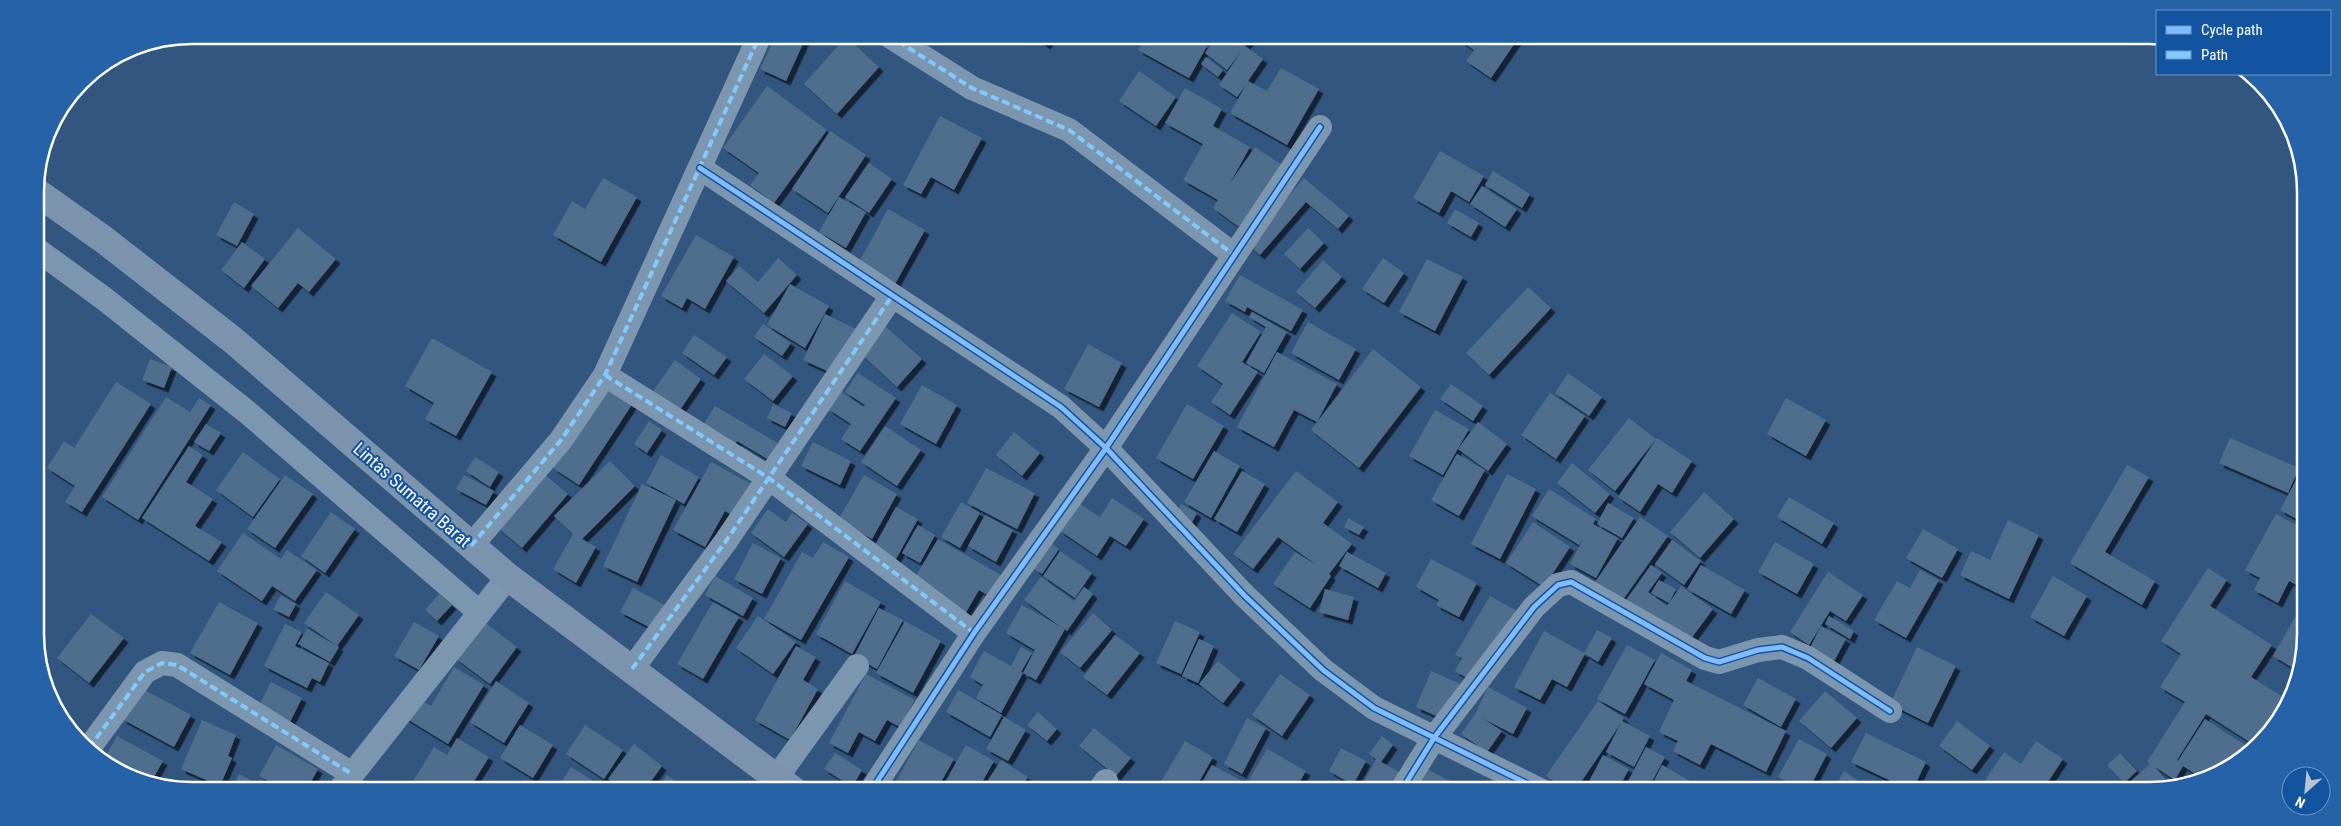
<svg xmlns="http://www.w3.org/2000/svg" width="2341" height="826" viewBox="0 0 2341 826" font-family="'Roboto Condensed',sans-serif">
	<defs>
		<filter id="shadow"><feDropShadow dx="4.5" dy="4.5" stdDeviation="0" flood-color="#0009"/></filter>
	</defs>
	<rect width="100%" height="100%" fill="#32567f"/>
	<path fill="#506d8d" filter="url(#shadow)" d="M776 35H807L786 81 760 69Z
		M1032 35H1053L1046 45Z
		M1147 35H1186L1207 46 1189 78 1138 50Z
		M1218 35H1246L1251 39 1245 46 1263 59 1248 81 1267 91 1281 68 1319 89 1287 145 1230 113 1246 85 1237 97 1219 85 1242 50 1227 70 1205 53Z
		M1452 35H1510L1517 40 1491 78 1466 61 1474 50Z
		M846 37 879 67 837 114 804 84Z
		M1206 57 1223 70 1218 77 1201 64Z
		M1139 71 1176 97 1156 126 1119 101Z
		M767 86 827 130 774 203 750 185 759 173 723 148Z
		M1185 88 1222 109 1213 126 1250 147 1230 183 1255 147 1282 165 1239 227 1213 208 1218 200 1183 180 1203 144 1165 123Z
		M940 116 982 138 954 190 931 177 921 194 903 185Z
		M830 131 866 155 828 213 792 189Z
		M1440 151 1484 176 1469 202 1451 191 1439 213 1413 198Z
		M869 163 892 179 869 213 845 197Z
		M1493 171 1530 194 1522 208 1485 185Z
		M603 178 637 197 601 262 553 235 572 201 585 209Z
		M1304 178 1349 216 1338 229 1306 202 1260 255 1247 244Z
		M1482 186 1517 209 1505 227 1470 204Z
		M839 197 866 212 846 248 819 232Z
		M234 202 254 214 237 246 216 235Z
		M888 209 925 230 895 284 858 264Z
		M1455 209 1479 223 1471 237 1447 223Z
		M298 228 336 259 309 292 298 283 278 308 251 286Z
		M1308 228 1324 243 1300 269 1284 254Z
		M696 235 734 257 705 309 687 298 682 308 661 296Z
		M242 242 265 259 244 288 221 270Z
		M778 258 797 275 764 313 726 281 739 266 758 282Z
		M1383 258 1404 273 1384 303 1362 289Z
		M1427 259 1463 277 1435 331 1399 312Z
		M1323 260 1342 277 1315 308 1296 292Z
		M1240 275 1303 310 1291 331 1247 307 1245 312 1225 301Z
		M790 284 829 306 805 348 767 325Z
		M1528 287 1551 308 1489 375 1466 353Z
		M1252 312 1287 332 1264 373 1246 363 1266 327 1249 317Z
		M1232 313 1261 332 1242 362 1258 372 1230 415 1211 402 1223 384 1197 366Z
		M825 314 858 330 836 375 803 360Z
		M1308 322 1356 349 1339 380 1291 353Z
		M763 324 791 343 782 356 754 337Z
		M883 324 922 359 897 387 858 351Z
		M694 335 727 357 714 375 682 353Z
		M432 338 492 372 456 436 425 419 434 403 405 386Z
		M1088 344 1122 363 1099 407 1064 389Z
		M1373 349 1421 387 1359 468 1311 430Z
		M1277 352 1337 384 1317 422 1294 410 1274 447 1237 427Z
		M764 354 793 376 773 401 744 379Z
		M150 359 172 367 164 388 142 380Z
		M675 360 701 379 675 417 648 398Z
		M858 373 896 398 860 451 841 439 851 424 828 409 840 391 863 407 865 405 845 392Z
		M1568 373 1602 397 1589 416 1555 393Z
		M116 382 151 404 82 512 65 502 75 486 47 468 64 441 74 448Z
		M609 383 635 400 579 485 553 468Z
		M1451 384 1483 406 1473 421 1440 399Z
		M922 385 957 405 936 444 900 424Z
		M1550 393 1585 416 1556 459 1521 435Z
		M166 397 190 412 199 398 211 405 138 520 102 497Z
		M1786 398 1826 420 1806 456 1767 434Z
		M773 404 792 413 785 427 767 418Z
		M1187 404 1224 426 1193 479 1156 458Z
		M715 406 784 447 774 463 737 441 731 452 699 432Z
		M1435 410 1469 429 1443 475 1409 456Z
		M1629 418 1656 439 1615 491 1588 470Z
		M649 421 662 430 647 453 634 444Z
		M1478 422 1507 444 1488 471 1458 449Z
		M206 424 221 433 209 451 194 442Z
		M885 426 921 450 897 486 861 462Z
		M1014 432 1040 453 1022 476 996 455Z
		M1657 438 1692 461 1672 493 1658 484 1640 512 1618 497Z
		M2230 438 2299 468 2288 493 2219 463Z
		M813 442 851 461 840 485 801 466Z
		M189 446 203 455 186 482 213 499 195 526 222 542 209 561 142 518Z
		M1214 451 1240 466 1211 518 1184 502Z
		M243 452 280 479 253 517 216 490Z
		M1457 454 1485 470 1459 516 1431 500Z
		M661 455 699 477 684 504 646 483Z
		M475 457 499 472 490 487 466 471Z
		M610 461 635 486 582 539 596 547 576 583 553 569 573 534 554 516Z
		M711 462 757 487 739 519 725 511 705 547 673 530Z
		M1572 463 1610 494 1595 513 1557 483Z
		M2127 465 2149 477 2105 552 2155 581 2142 605 2070 563Z
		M986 468 1035 493 1017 529 967 503Z
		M1242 471 1265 484 1237 532 1214 519Z
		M1296 471 1338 502 1323 523 1352 544 1329 574 1331 576 1310 608 1273 584 1295 552 1318 566 1278 537 1253 569 1233 554Z
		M2301 471 2306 473V524L2280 510Z
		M543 473 568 494 522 548 497 527Z
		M1507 474 1536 489 1500 559 1471 544Z
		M285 475 313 494 275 548 247 529Z
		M464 475 494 491 486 505 456 489Z
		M864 475 897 494 872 539 838 520Z
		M642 484 676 500 637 582 603 566Z
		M1549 489 1596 519 1593 524 1618 538 1596 578 1570 564 1583 539 1579 545 1532 516Z
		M1704 492 1734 519 1700 558 1670 532Z
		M1789 497 1834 523 1822 544 1777 517Z
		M1112 498 1144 519 1126 546 1110 536 1097 556 1059 530 1077 502 1100 517Z
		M961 502 980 513 960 548 941 537Z
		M1608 503 1634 518 1622 538 1597 524Z
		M1181 504 1197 513 1191 524 1175 516Z
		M896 507 918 519 896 559 874 547Z
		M768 509 786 522 792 513 808 524 784 557 751 533Z
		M331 512 355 529 325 573 301 556Z
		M2276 514 2306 530V590L2289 581 2278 603 2254 590 2260 578 2245 570Z
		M985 515 1013 530 996 562 968 546Z
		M1640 517 1668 536 1620 604 1593 585Z
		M1348 518 1364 527 1359 535 1344 527Z
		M2008 520 2039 535 2009 599 1960 575 1971 551 1990 560Z
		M1533 522 1570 547 1544 587 1506 563Z
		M918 525 935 535 920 563 902 553Z
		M1923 529 1958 549 1942 578 1906 558Z
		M243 533 281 559 287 550 317 570 295 601 272 586 262 601 217 571Z
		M938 539 1001 575 989 596 979 590 965 614 911 584Z
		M1672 540 1701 561 1684 585 1655 564Z
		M823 542 849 557 801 640 764 619 802 552 813 558Z
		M1775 542 1814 564 1797 594 1758 572Z
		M753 543 781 558 762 594 734 579Z
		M1051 543 1059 549 1042 574 1034 569Z
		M1060 551 1092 573 1075 598 1043 576Z
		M1347 552 1386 573 1378 588 1339 566Z
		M1431 559 1477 583 1459 617 1436 605 1439 600 1416 587Z
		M1651 565 1662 573 1648 592 1667 606 1681 586 1713 609 1687 644 1626 600Z
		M1701 565 1745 590 1731 614 1687 589Z
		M2208 568 2227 580 2210 606 2272 645 2251 677 2288 700 2256 746 2206 714 2177 760 2178 761 2205 719 2253 750 2245 758 2209 779 2205 780 2183 766 2175 780 2155 767 2171 785 2166 789 2125 791 2123 788 2150 764 2147 762 2185 702 2160 687 2181 654 2161 641Z
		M1920 570 1939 580 1906 638 1874 620 1897 581 1910 588Z
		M1828 572 1863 595 1846 621 1830 611 1809 645 1790 632Z
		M715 576 753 598 743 616 705 595Z
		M2053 576 2087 596 2064 636 2030 617Z
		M1041 577 1074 601 1084 587 1093 594 1067 631 1065 629 1036 680 1023 673 1035 650 1006 633 1022 605 1061 627 1024 600Z
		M1659 580 1676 589 1669 603 1651 593Z
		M845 581 881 602 852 654 816 634Z
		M633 588 665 605 653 629 620 612Z
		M1325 589 1354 597 1348 620 1319 612Z
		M326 592 359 615 337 646 304 623Z
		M439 594 452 605 437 621 425 610Z
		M281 595 296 604 289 617 273 609Z
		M1490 596 1517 611 1475 683 1455 671 1462 658 1455 655Z
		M219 602 258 623 230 675 190 653Z
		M713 602 739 617 703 679 677 664Z
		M879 608 903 620 877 669 854 656Z
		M1093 613 1112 630 1080 668 1060 652Z
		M91 614 124 638 89 683 57 658Z
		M758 616 796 642 773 674 736 648Z
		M1829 616 1854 631 1850 639 1825 624Z
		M2295 617 2306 623 2300 672 2273 656Z
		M483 621 517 647 490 684 455 658Z
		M905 621 941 641 913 693 876 673Z
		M1175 621 1200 632 1181 674 1156 663Z
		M414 622 439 636 419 670 394 656Z
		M285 624 302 632 295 646 329 663 320 682 312 678 307 688 264 666Z
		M1821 626 1846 639 1832 665 1808 652Z
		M307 629 339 647 330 662 298 644Z
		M1597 630 1612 638 1598 662 1585 654 1567 687 1552 679 1540 700 1514 687 1544 631 1584 653Z
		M1115 635 1140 653 1107 695 1083 677Z
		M1199 639 1214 646 1198 683 1182 676Z
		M1627 645 1655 660 1625 714 1597 699Z
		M796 646 816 657 803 680 818 689 790 740 755 720Z
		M1021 647 1032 653 1021 672 1023 673 1001 713 976 698 983 685 970 677 984 651 1011 666Z
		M1917 647 1956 666 1928 723 1890 704Z
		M1661 653 1692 670 1686 681 1786 731 1766 772 1711 744 1700 765 1673 751 1678 741 1659 732 1674 700 1644 684Z
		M1218 661 1241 680 1223 703 1199 684Z
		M454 667 484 685 448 744 404 717 416 697 431 706Z
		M1431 671 1463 685 1447 721 1416 707Z
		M866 674 915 700 900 727 887 720 875 741 859 732 848 753 829 743Z
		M1280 674 1310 695 1282 736 1252 715Z
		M1758 678 1796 699 1781 727 1743 705Z
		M496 681 529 703 504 743 470 722Z
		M271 682 302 698 288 726 257 710Z
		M139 687 191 715 174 747 122 719Z
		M1488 687 1527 708 1513 734 1482 718 1502 731 1487 752 1461 734 1475 714Z
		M958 690 1002 715 990 737 946 712Z
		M1825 691 1857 718 1831 748 1799 721Z
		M1598 701 1624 718 1622 721 1650 736 1634 767 1606 752 1621 723 1575 791H1568L1546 776Z
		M1038 712 1057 729 1047 741 1027 725Z
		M1004 717 1026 730 1008 761 986 749Z
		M1247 718 1266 728 1242 774 1224 764Z
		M202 720 236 735 228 756 232 758 220 786 181 769Z
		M1957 721 1990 746 1972 770 1939 746Z
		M520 725 553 745 533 778 500 758Z
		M585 725 623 750 604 779 566 754Z
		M1094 728 1131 758 1116 776 1079 746Z
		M1866 733 1926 762 1912 791 1851 762Z
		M117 736 163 761 150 784 141 783 105 758Z
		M1382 736 1393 745 1381 762 1405 775 1397 791H1359L1376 759 1369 754Z
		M457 738 489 757 468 791H407L434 747 447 755Z
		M1799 739 1827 754 1808 791H1804L1778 777Z
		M919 740 954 759 936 791H891Z
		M1185 741 1213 757 1194 791H1176L1161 782Z
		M2036 741 2063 759 2042 791H1978L2004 752 2021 764Z
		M634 744 662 766 644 791H623L608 779Z
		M276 745 318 769 306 791H286L259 776Z
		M966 745 994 761 977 791H940Z
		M1646 747 1665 757 1647 791H1623Z
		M1341 748 1366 761 1353 785 1329 771Z
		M1267 749 1306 771 1294 791H1262L1247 783Z
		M835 753 862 770 852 787 824 769Z
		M2120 753 2137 771 2124 783 2107 765Z
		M1603 755 1629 769 1617 791H1584Z
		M1001 760 1028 777 1019 791H981Z
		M1212 765 1246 783 1242 791H1197Z
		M1419 765 1456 784 1453 791H1406Z
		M1662 765 1690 781 1685 791H1649Z
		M571 767 598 784 593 791 557 789Z
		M1844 771 1873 791H1832Z
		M239 774 271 791H230Z
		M667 775 690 791H656Z
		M481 784 492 791H476Z
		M607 785 616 791H603Z
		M1314 785 1322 791H1309Z
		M1068 786 1075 791H1064Z"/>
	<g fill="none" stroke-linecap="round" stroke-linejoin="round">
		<path stroke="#7d96af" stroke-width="24" d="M888 35 972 88 1069 130 1234 255
			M700 168 1061 407 1106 448 1244 595 1323 670 1374 708 1542 791
			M36 249 102 297 247 412 479 612
			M605 375 769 478 974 633
			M471 546 561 440 605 375 760 35
			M632 669 726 541 892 296
			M89 748 145 672 162 663 177 665 352 774
			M777 777 857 666
			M339 791 508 577
			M871 791 974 633 1106 448 1320 127
			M1099 791 1106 781
			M1401 791 1434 738 1534 607 1558 585 1571 582 1705 658 1719 662 1758 650 1782 647 1808 658 1890 711"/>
		<path stroke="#7c93ae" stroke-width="28" d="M35 191 103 239 234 341 508 577 794 791"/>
		<path stroke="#80caff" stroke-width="4" stroke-dasharray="8 4" stroke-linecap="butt" d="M888 35 972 88 1069 130 1234 255
			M605 375 769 478 974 633
			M471 546 561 440 605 375 760 35
			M632 669 726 541 892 296
			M89 748 145 672 162 663 177 665 352 774"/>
		<g stroke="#12549f" stroke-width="8">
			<path id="cycleway" d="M700 168 1061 407 1106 448 1244 595 1323 670 1374 708 1542 791
				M871 791 974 633 1106 448 1320 127
				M1401 791 1434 738 1534 607 1558 585 1571 582 1705 658 1719 662 1758 650 1782 647 1808 658 1890 711"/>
		</g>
		<use href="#cycleway" stroke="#80bcff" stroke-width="5"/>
	</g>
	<g text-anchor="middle" stroke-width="4" stroke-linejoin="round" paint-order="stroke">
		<g font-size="18" fill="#fff" stroke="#12549f">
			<text transform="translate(412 495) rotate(41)" y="6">Lintas Sumatra Barat</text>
		</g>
	</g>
	<path d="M0 0H2341V826H0ZM192 44H2149A148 148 0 0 1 2297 192V634A148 148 0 0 1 2149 782H192A148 148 0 0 1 44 634V192A148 148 0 0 1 192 44Z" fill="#2562a7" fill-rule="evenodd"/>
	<path fill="none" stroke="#fff" stroke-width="2.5" d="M192 44H2149A148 148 0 0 1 2297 192V634A148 148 0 0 1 2149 782H192A148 148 0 0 1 44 634V192A148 148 0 0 1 192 44Z"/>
	<rect x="2156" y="10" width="175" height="65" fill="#12549f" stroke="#7198c5"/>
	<rect x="2166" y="26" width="25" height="8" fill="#80bcff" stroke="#7198c5"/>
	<text x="2201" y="35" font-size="15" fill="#ffffff">Cycle path</text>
	<rect x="2166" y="51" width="25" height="8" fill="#80caff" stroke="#7198c5"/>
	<text x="2201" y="60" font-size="15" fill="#ffffff">Path</text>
	<g transform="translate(2306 791) rotate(207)"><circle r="24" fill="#12549f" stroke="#7198c5"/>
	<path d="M0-4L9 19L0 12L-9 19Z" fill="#b7c4d2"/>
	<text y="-8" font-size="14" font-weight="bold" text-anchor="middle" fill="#ffffff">N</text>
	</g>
</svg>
